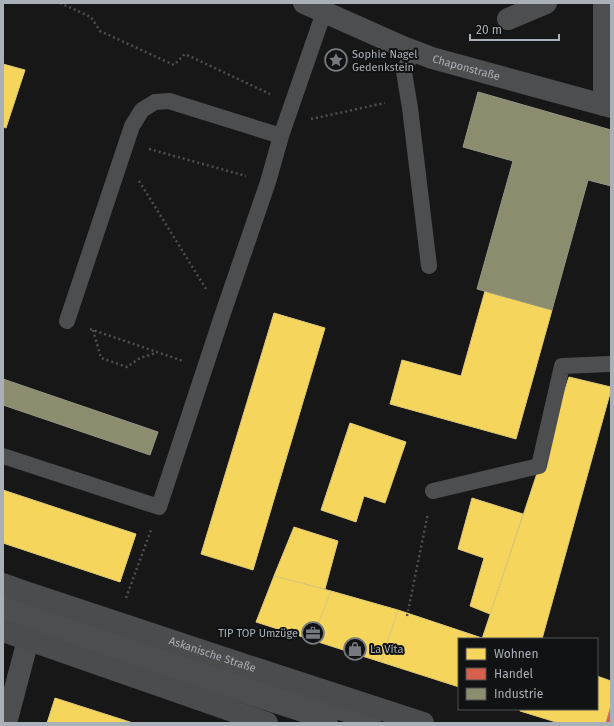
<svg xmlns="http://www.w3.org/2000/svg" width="614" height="726" viewBox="0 0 614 726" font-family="'Fira Sans',sans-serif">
	<rect width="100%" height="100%" fill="#171717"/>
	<path fill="#f6d55c" stroke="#dfca77" d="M3 64 25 70 6 128 3 127Z
		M485 291 552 310 516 439 390 404 402 360 461 376Z
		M274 313 325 328 253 570 201 554Z
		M569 377 611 387V390L542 639H482Z
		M350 423 406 442 385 503 364 496 356 522 321 510Z
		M3 490 136 534 120 582 3 543Z
		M472 498 523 514 490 614 470 606 484 558 458 549Z
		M294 527 338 541 325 589 274 576Z
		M274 576 331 591 312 640 256 622Z
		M331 591 398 610 381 662 312 640Z
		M398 610 482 638V639H459V687L381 662Z
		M597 676 611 681V706L606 723H559L520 711V709H597Z
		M55 698 133 723H47Z"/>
	<path fill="#d6604d" stroke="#c8786d" d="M611 706V723H606Z"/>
	<path fill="#8c8c6e" stroke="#959784" d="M478 92 611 130V186L588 180 552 310 477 289 513 161 463 147Z
		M3 379 158 432 150 455 3 405Z"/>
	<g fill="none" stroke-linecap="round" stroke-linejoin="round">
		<path stroke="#4d4f51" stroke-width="2.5" stroke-dasharray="2 3" stroke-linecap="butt" d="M60 3 91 17 100 31 174 65 185 54 270 94
			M311 119 385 103
			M149 149 246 176
			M139 181 206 289
			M90 329 183 361
			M93 330 101 358 127 367 140 358 156 353
			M126 598 151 530
			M407 616 428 513"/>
		<path stroke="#4c4e50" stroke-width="16" d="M412 51 404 72 410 108 429 266
			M67 321 132 126 142 110 155 102 169 101 281 136
			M3 456 159 507 222 316 268 182 281 136 324 12
			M433 491 539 466 562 366 611 364
			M3 600 125 642 373 723
			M3 614 120 655 330 723"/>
		<g stroke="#4c4e50" stroke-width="22">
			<path id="s1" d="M304 3 403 47 432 58 611 107"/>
			<path d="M604 3V105"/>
			<path d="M508 19 546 3"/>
			<path d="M6 723 28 640"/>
		</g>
		<g stroke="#4b4c4e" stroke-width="22">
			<path id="s2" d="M3 584 28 593 239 663 423 723"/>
			<path d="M3 631 267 723"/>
		</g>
	</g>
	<defs>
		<g id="sight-ring" transform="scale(1.15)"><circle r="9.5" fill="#111213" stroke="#767a7f" stroke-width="1.5"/><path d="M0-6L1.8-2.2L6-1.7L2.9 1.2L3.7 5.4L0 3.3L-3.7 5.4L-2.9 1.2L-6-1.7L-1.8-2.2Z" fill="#767a7f"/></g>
		<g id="office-ring" transform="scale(1.15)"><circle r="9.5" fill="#111213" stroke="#767a7f" stroke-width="1.5"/><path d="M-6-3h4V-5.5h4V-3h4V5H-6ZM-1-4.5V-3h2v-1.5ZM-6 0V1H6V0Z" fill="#767a7f"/></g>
		<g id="shop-ring" transform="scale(1.15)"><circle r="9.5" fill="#111213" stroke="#767a7f" stroke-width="1.5"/><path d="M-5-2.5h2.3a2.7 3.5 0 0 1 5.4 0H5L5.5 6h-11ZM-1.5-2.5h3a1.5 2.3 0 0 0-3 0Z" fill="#767a7f"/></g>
	</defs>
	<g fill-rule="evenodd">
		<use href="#sight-ring" x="336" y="60"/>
		<use href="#office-ring" x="313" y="633"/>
		<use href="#shop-ring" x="355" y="649"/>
	</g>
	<g text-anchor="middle" stroke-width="4" stroke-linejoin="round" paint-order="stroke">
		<g font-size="11" fill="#a9b0b7" stroke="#111213" text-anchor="start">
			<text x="352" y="58">Sophie Nagel<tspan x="352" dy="13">Gedenkstein</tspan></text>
			<text x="298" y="637" text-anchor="end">TIP TOP Umzüge</text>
			<text x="370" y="653">La Vita</text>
		</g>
		<g font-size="11" fill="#a9b0b7" stroke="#111213">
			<text dy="4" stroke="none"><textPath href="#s1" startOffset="175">Chaponstraße</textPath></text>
			<text dy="4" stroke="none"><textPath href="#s2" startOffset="221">Askanische Straße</textPath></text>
		</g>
	</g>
	<rect width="614" height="726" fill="none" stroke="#a9b0b7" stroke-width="8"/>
	<rect x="458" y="638" width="140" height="72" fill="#111213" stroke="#4e5155"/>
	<rect x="466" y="648" width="20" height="12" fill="#f6d55c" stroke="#4e5155"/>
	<text x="494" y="658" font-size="12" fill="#a9b0b7">Wohnen</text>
	<rect x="466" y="668" width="20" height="12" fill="#d6604d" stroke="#4e5155"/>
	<text x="494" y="678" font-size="12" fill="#a9b0b7">Handel</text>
	<rect x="466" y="688" width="20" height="12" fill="#8c8c6e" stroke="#4e5155"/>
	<text x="494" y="698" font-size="12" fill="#a9b0b7">Industrie</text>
	<path d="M470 34v6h89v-6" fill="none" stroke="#a9b0b7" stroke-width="2"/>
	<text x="476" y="34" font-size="12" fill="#a9b0b7" stroke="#111213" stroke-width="3" paint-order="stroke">20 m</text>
</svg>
